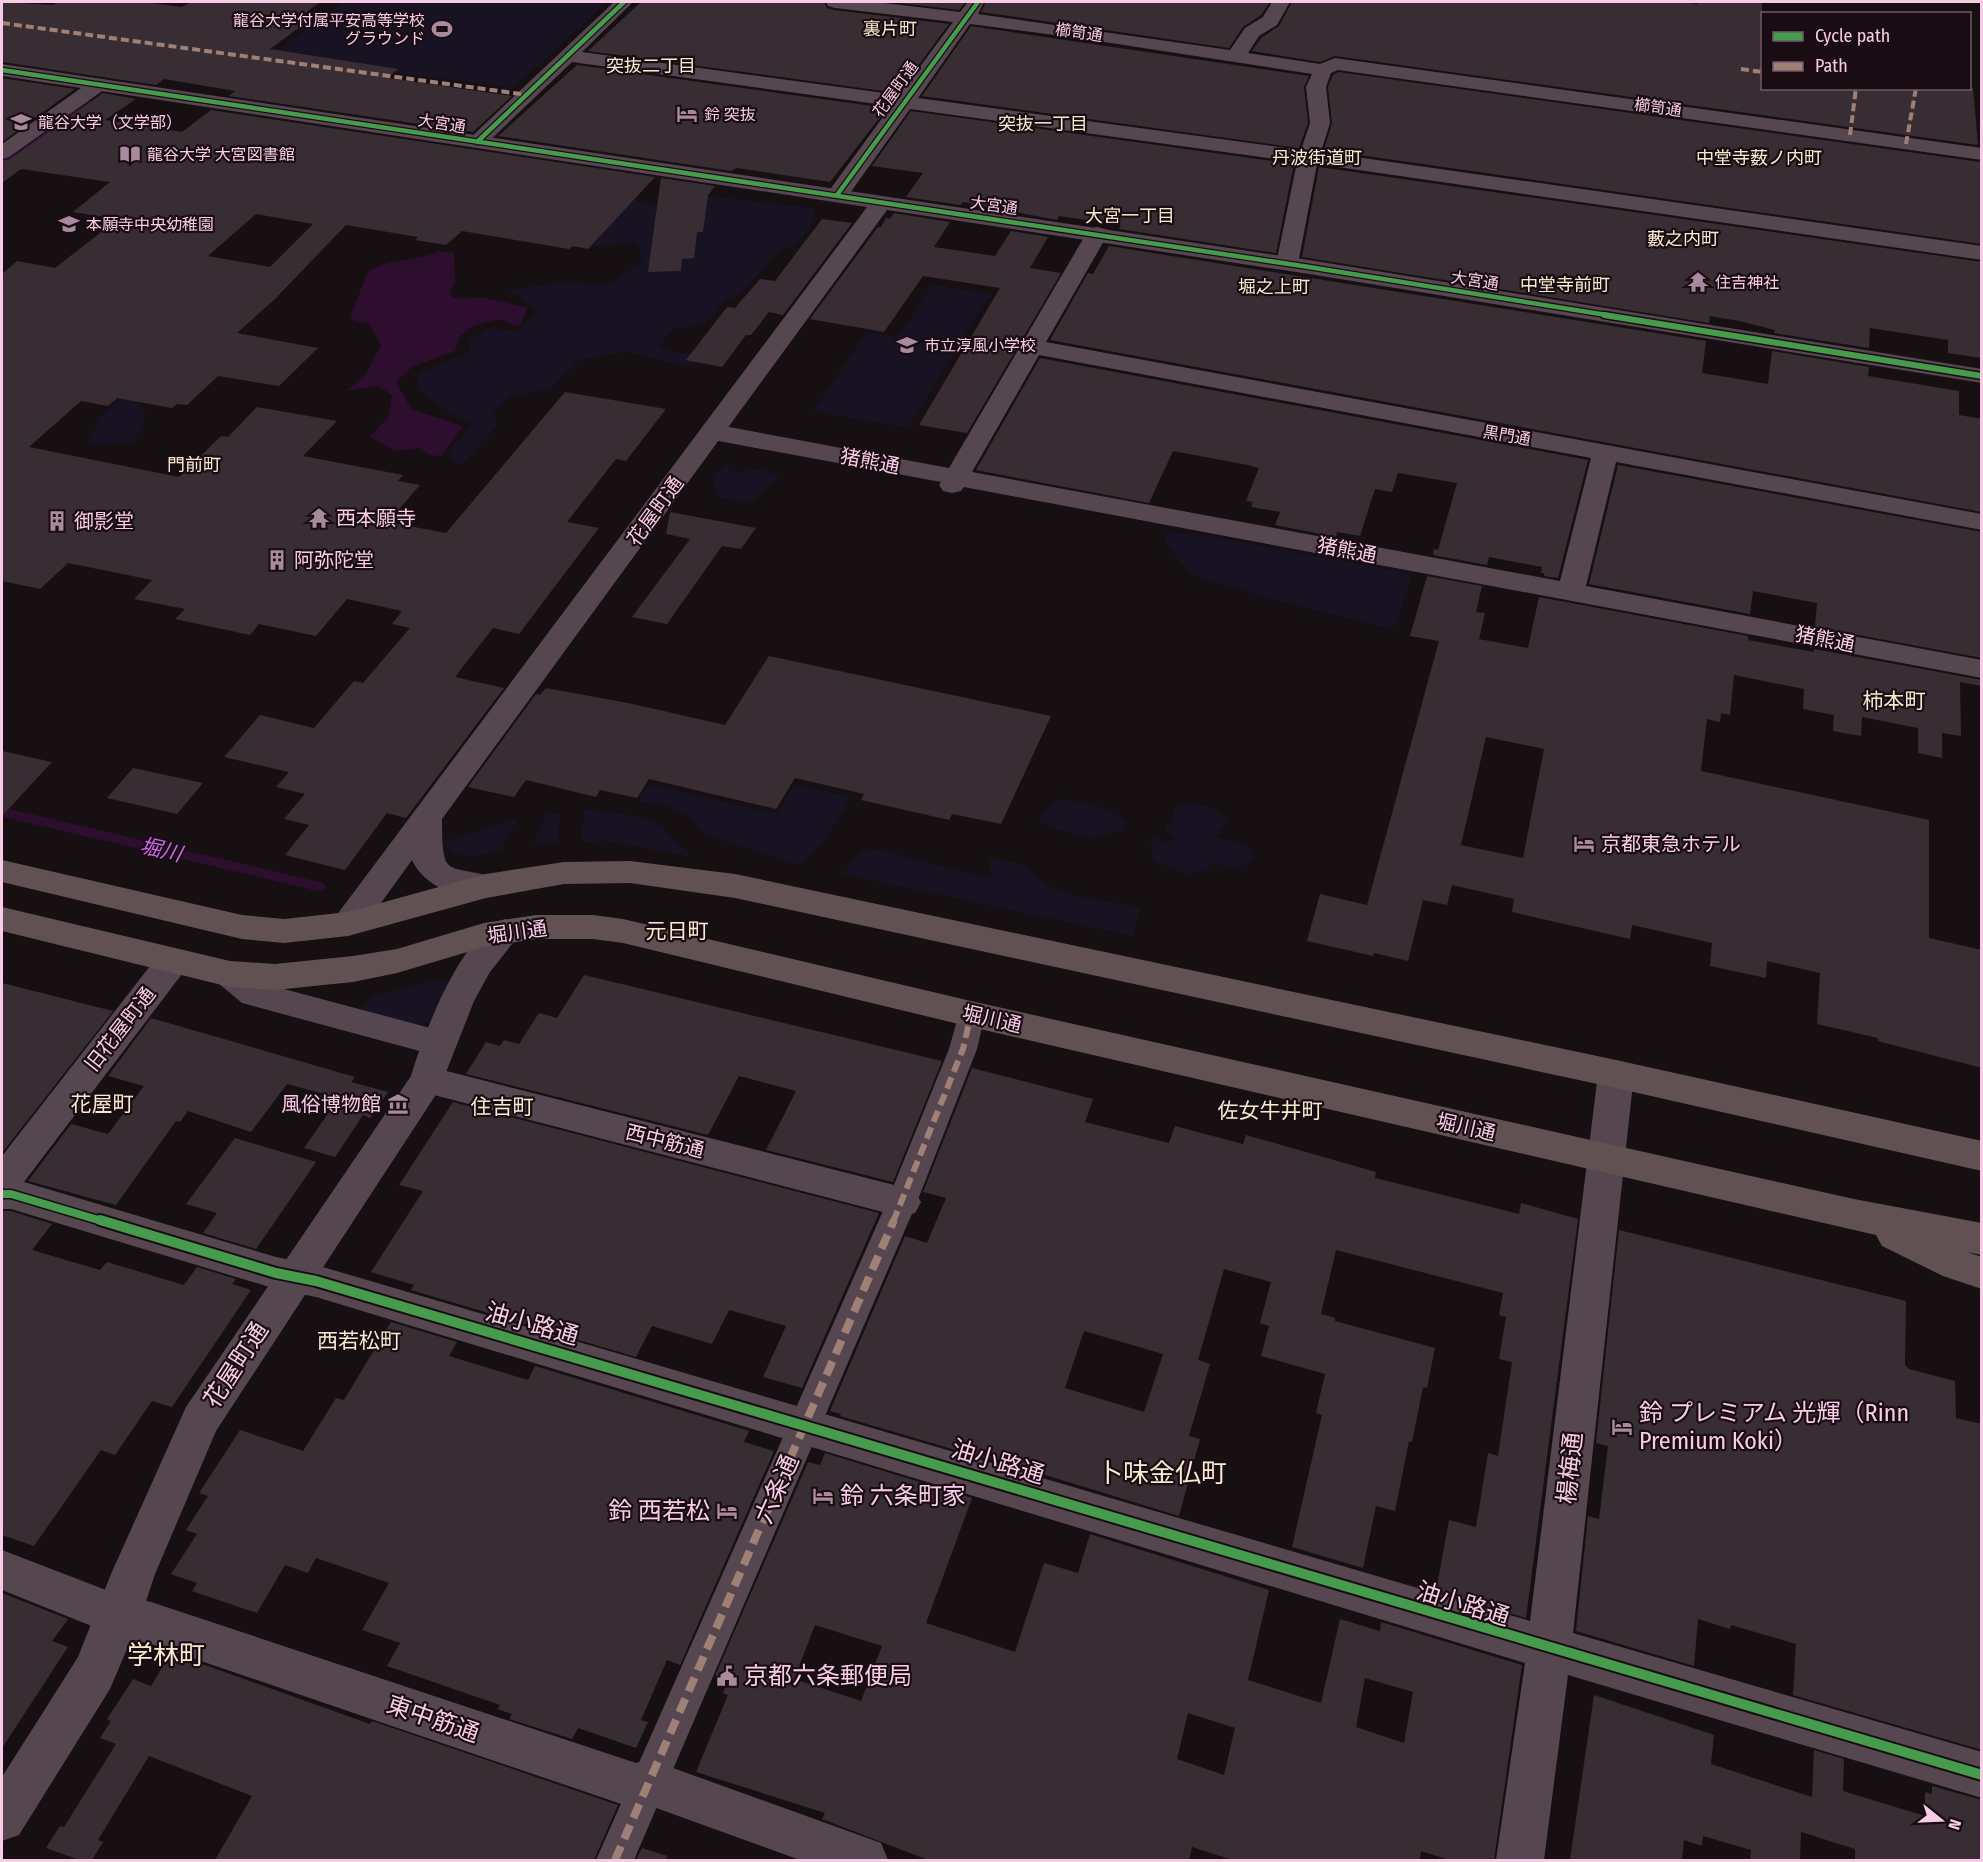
<svg xmlns="http://www.w3.org/2000/svg" width="1983" height="1862" viewBox="0 0 1983 1862" font-family="'Fira Sans Condensed','Noto Sans JP',sans-serif">
	<rect width="100%" height="100%" fill="#161013"/>
	<path fill="#171323" d="M343 2H607L514 88 269 56Z
		M598 195 623 197 669 208 710 196 811 208 814 209 813 223 796 244 779 252 738 296 727 299C708 323 704 326 673 329L658 347 672 352 709 356 712 361 684 366 626 352 580 360 550 389 509 396 493 413 498 425 462 464 453 462 447 453 473 423 449 413 418 389 417 374 468 352 471 338 487 328 518 331 539 311 507 290 558 283 612 284 643 259 636 242 591 247Z
		M932 285 991 294 908 428 813 411 867 332 898 337Z
		M157 367 171 371 137 404 147 414 134 443 87 444 101 416Z
		M727 462 728 470C750 476 759 460 779 478L752 502 719 498C708 478 713 478 727 462Z
		M1167 532 1197 534 1412 574 1398 620 1392 629 1271 599 1190 574 1164 542Z
		M649 784 777 814 794 785 852 797 821 844 801 865 714 838 701 831 691 817 661 804 638 801Z
		M1059 799C1083 801 1104 806 1125 820L1123 830 1093 838 1051 828 1038 821 1045 810Z
		M1187 803C1202 807 1222 805 1227 823L1215 838 1234 841 1253 851V861L1236 869 1212 863 1207 871 1192 872 1187 875 1153 860 1150 847 1154 837 1160 838 1167 843 1173 840 1175 836 1168 833 1165 826 1173 821 1175 809Z
		M584 809 642 817 661 826 692 857 607 841 582 842Z
		M546 814H560L558 842 533 844Z
		M519 818 500 850C479 855 457 863 443 842Z
		M876 849 991 879 990 858 1019 863 1047 885 1073 895 1141 908 1133 936 842 874 860 853Z
		M437 979 452 984C447 994 442 1011 434 1018 415 1033 385 1017 365 1012L363 1008 372 997Z"/>
	<path fill="#2d0e2e" d="M439 251 454 253 455 283 449 291 452 297 461 299 482 297 527 308 521 324 517 326 499 319 473 326 460 336 455 351 413 366 396 382 411 409 463 426 441 456 430 455 420 448 395 451 370 437 389 416 392 395 378 386 347 391 365 375 381 346 369 324 349 319 368 272C383 259 418 262 439 251Z"/>
	<g fill="none" stroke-linecap="round" stroke-linejoin="round">
		<path stroke="#2d0e2e" stroke-width="6" d="M2 163 87 101"/>
		<path stroke="#2d0e2e" stroke-width="9" d="M2 812 321 887"/>
	</g>
	<path fill="#392d34" fill-rule="evenodd" d="M2 2 53 5 58 2H143L182 7 191 2H320L296 20 308 21 270 49 398 69 388 78 512 96 473 132 229 96 235 91 164 79 156 85 2 62Z
		M641 2H824L827 8 834 10 949 24 898 93 588 51Z
		M891 2H966L959 10Z
		M986 2H1270L1261 15 1243 27 1229 48 981 12Z
		M1292 2H1680L1698 4V2H1762V88H1973L1978 145 1335 56 1320 62 1252 51 1261 38 1279 26Z
		M971 26 1309 76 1304 87 1308 123 1299 148 922 96Z
		M577 65 887 108 830 182 737 168 731 171 498 136Z
		M1338 72 1980 162 1982 244 1324 150 1332 123 1328 87 1333 75Z
		M2 78 75 89 2 142Z
		M103 93 136 99 105 120 182 132 211 110 655 177 588 249 573 246 569 249 462 231 446 245 415 240 418 237 346 225 275 299 237 333 318 348 279 386 218 376 187 405 177 404 172 408 117 398 108 406 81 401 29 447 179 477 221 436 228 437 257 407 337 421 303 456 403 475 398 481 420 485 388 522 446 533 565 392 666 409 626 461 616 459 567 522 599 528 519 634 493 628 455 677 504 688 406 818 387 813 345 870 285 855 309 825 284 819 305 794 276 787 289 772 224 757 260 715 314 728 354 681 363 683 410 628 392 624 402 611 347 599 316 636 259 624 250 635 175 619 185 609 134 599 152 580 68 563 40 589 2 581V274L17 261 55 268 118 219 73 212 110 182 21 169 2 183V161L10 159ZM256 214 313 224 270 267 208 256Z
		M911 111 1294 164 1276 253 1119 229 1121 225 1059 216 1057 220 963 202 960 205 906 197 923 173 872 166Z
		M1319 167 1982 262V358L1948 353V340L1870 328 1869 348 1774 333 1775 330 1739 321 1710 316 1709 323 1302 257Z
		M661 178 715 186 708 195 703 232H697L694 258 682 259 681 271 648 272Z
		M894 213 950 222 934 247 995 256 1011 231 1048 237 1030 268 1061 273 967 433 919 425 1000 288 923 276 884 332 810 319 878 227H881L886 218 890 219Z
		M822 219 852 223 783 315 769 312 751 335H746L722 367 686 360 727 307 735 308 760 279 775 281Z
		M1109 246 1706 341 1702 373 1768 384 1772 351 1869 367 1868 376 1959 391V415L1982 419V512L1050 340 1088 273 1093 274Z
		M1040 358 1588 460 1558 578 1544 576V573H1541L1542 567 1489 557 1487 565 1433 555 1434 549 1438 550 1457 483 1398 473 1392 492 1375 489 1360 536 1337 532 1336 537 1275 525 1280 512 1251 507 1253 502 1246 501 1259 468 1248 465 1173 451 1149 503 976 470Z
		M1618 465 1982 532V658L1815 627 1817 603 1753 591 1750 614 1589 584Z
		M670 512 756 528 741 549 722 546 667 624 632 617 690 539 666 534Z
		M1427 576 1482 586 1476 612 1485 613 1479 639 1528 648 1539 597 1748 636V640L1814 652V649L1982 680V686L1960 682 1961 736 1942 733V758L1918 753V728L1862 717 1861 736 1833 731 1834 715 1803 709 1804 689 1734 675 1730 715 1721 713 1720 722 1707 719 1701 771 1929 820V938L1982 950V1068L1878 1041V1038L1817 1024 1820 973 1767 961 1766 978 1710 966 1712 943 1632 925 1630 939 1512 912 1514 899 1452 885 1447 905 1423 900 1408 961 1374 953 1373 956 1307 941 1320 894 1367 905 1439 641 1410 636ZM1486 737 1544 749 1523 858 1461 845Z
		M769 656 1051 716 1001 824 952 814 949 820 861 800 864 794 795 778 776 809 649 779 637 798 600 790 596 797 526 780 514 797 468 787 536 694 540 695 546 688 628 703 725 725Z
		M2 751 52 762 2 816Z
		M133 768 203 783 177 814 107 798Z
		M584 975 942 1061 893 1182 766 1150 796 1091 739 1076 708 1135 466 1074 486 1042 500 1046 504 1040 519 1044 539 1013 557 1018Z
		M2 983 113 1011 2 1153Z
		M151 1018 355 1077 351 1082 388 1092 370 1118 363 1115 335 1157 304 1148 339 1098 287 1084 251 1132 188 1111 180 1122 176 1121 116 1205 28 1181 71 1124 108 1134 144 1086 108 1076Z
		M972 1068 1093 1099 1085 1122 1169 1143 1175 1126 1243 1144 1246 1135 1376 1172 1375 1178 1519 1214 1521 1203 1578 1219 1526 1618 1436 1591 1449 1520 1476 1527 1488 1453 1498 1456 1512 1362 1499 1359 1506 1317 1499 1315 1503 1293 1336 1250 1321 1314 1335 1318V1321L1435 1348 1427 1388 1423 1387 1412 1442 1409 1441 1395 1511 1376 1506 1363 1568 1292 1547 1322 1415 1316 1413 1325 1374 1261 1356 1269 1326 1260 1323 1271 1282 1224 1269 1198 1360 1210 1364 1189 1436 1200 1439 1179 1516 987 1457 986 1459 840 1416 841 1414 830 1411 905 1236 927 1243 946 1198 923 1192ZM1084 1331 1163 1354 1144 1412 1065 1388Z
		M453 1102 879 1213 802 1388 763 1377 786 1326 729 1310 712 1344 652 1326 636 1357 411 1290 414 1285 371 1272 423 1191 399 1185Z
		M235 1138 316 1162 256 1249 203 1233 217 1213 186 1204Z
		M2 1211H11L52 1224 32 1250 100 1270 107 1262 184 1285 197 1267 236 1279 232 1284 251 1290 172 1407 152 1401 115 1455 101 1450 34 1546 2 1535Z
		M1619 1230 1906 1301 1905 1365 1909 1369 1955 1381 1956 1418 1982 1424V1750L1793 1695 1796 1644 1731 1625 1730 1629 1698 1619 1694 1666 1576 1631 1588 1516 1599 1519 1608 1446 1596 1443Z
		M391 1322 457 1342 449 1356 528 1380 535 1366 749 1431 744 1442 774 1451 680 1665 667 1660 641 1720 648 1722 636 1748 578 1728 572 1739 509 1719 512 1714 497 1709 500 1705 387 1666 400 1643 362 1630 389 1583 316 1558 308 1573 285 1565 257 1613 192 1591 197 1583 171 1574 197 1534 186 1530 208 1496 199 1493 240 1430 303 1451 336 1398 344 1400Z
		M825 1453 972 1498 926 1623 1015 1652 1044 1563 1078 1573 1090 1534 1269 1590 1248 1680 1321 1703 1340 1619 1380 1631 1381 1622 1522 1665 1494 1860H1449L1421 1851 1420 1860H1232L1192 1847 1189 1860H928L822 1819 825 1813 696 1772 728 1695 723 1693 728 1681 715 1676 808 1462 820 1465ZM815 1625 882 1646 861 1701 794 1679ZM1365 1678 1413 1692 1404 1743 1356 1727ZM1188 1713 1235 1728 1224 1775 1177 1759Z
		M2 1593 68 1619 52 1641 68 1647 2 1748Z
		M171 1653 370 1724 372 1721 618 1805 594 1860H215L252 1796 149 1756 98 1840 103 1842 92 1860H79L46 1848 60 1826 64 1827 116 1744 100 1738 111 1721 107 1719 133 1679 151 1686Z
		M1594 1695 1714 1735 1711 1764 1812 1797 1814 1750 1844 1759 1843 1791 1925 1816V1792L1932 1794V1786L1982 1800V1860H1855V1849L1801 1832 1800 1860H1750L1751 1850 1703 1836 1702 1846 1684 1840 1682 1860H1570Z
		M642 1848 667 1856 666 1860H636Z"/>
	<g fill="none" stroke-linecap="round" stroke-linejoin="round">
		<path fill="#564650" fill-rule="evenodd" d="M971 1003 981 1006 985 1014 977 1049 917 1202 634 1860H596L887 1202 949 1049 961 1006Z"/>
		<path fill="#564650" fill-rule="evenodd" d="M614 2H633L582 52 899 95 953 22 835 8 828 6 826 2H876L960 12 968 2H984L978 14 1230 50 1245 28 1263 17 1272 2H1290L1277 25 1259 36 1248 53 1320 64 1335 58 1982 148V160L1338 70 1331 73 1326 87 1330 123 1321 152 1982 246V260L1317 164 1298 264 1295 269H1279L1276 264 1297 162 910 109 845 200H829L826 195 891 106 572 62 484 146H470L467 142 470 138ZM970 24 1078 38 1312 74 1306 87 1310 123 1301 150 918 98Z
			M98 79 105 81 108 85 105 89 9 157 2 159V144L91 81Z
			M1097 227 1105 229 1108 234 1046 342 1982 514V530L1616 462 1586 586 1982 660V678L964 487 961 491 952 493 943 491 939 485 941 482 713 440 704 437 700 432 704 427 713 424 949 468 1086 234 1089 229ZM1039 355 1591 458 1560 581 972 472Z
			M173 949 185 952 190 961 185 970 24 1182 276 1257 316 1265 1530 1621 1598 1074 1604 1064 1616 1060 1628 1064 1634 1074 1573 1633 1982 1752V1798L1568 1675 1544 1860H1496L1525 1663 316 1297 276 1289 11 1209H2V1156L161 952Z
			M230 961 242 965 265 984 438 1030 450 1034 455 1043 450 1052 438 1056 242 1003 218 983 213 974 218 965Z
			M427 1066 902 1187 915 1191 921 1202 915 1213 902 1217 415 1090 409 1080 415 1070Z
			M2 1550 119 1595 151 1602 636 1763 648 1759 881 1843 888 1860H800L648 1805 636 1809 151 1644 119 1637 2 1590Z"/>
		<path fill="#564650" fill-rule="evenodd" d="M2 64 1309 260 1982 369V383L1309 274 887 210 442 819C442 882 447 863 497 878L502 886 497 894C467 903 426 890 412 860L360 932 348 936 336 932 332 924 336 916 867 207 2 76Z
			M505 919 517 922 522 931 490 972 474 1001 439 1090 216 1431 155 1574 141 1616 110 1689 19 1835 2 1841V1777L78 1657 111 1574 186 1407 411 1076C423 1035 462 932 505 919Z"/>
		<path fill="#625152" fill-rule="evenodd" d="M2 860 242 915 284 919 348 912 486 874 564 862 630 861 735 874 1616 1060 1982 1141V1171L1616 1088 735 898 630 883 564 884 486 898 348 936 284 943 242 939 2 882Z
			M2 907 230 961 275 964 353 956 397 949 484 923 536 915H593L623 919 971 1001 1854 1199 1982 1223V1255L1967 1252 1982 1257V1289L1943 1276 1882 1246 1876 1235 971 1027 623 943 593 939H536L484 947 397 973 353 982 275 990 230 987 2 931Z"/>
		<path stroke="#9e8076" stroke-width="4" stroke-dasharray="8 4" stroke-linecap="butt" d="M2 23 528 95
			M1741 69 1762 72
			M1850 135 1856 88
			M1906 144 1916 88"/>
		<path stroke="#9e8076" stroke-width="6" stroke-dasharray="12 6" stroke-linecap="butt" d="M893 1222 963 1049 971 1014"/>
		<path stroke="#9e8076" stroke-width="8" stroke-dasharray="15 8" stroke-linecap="butt" d="M615 1860 894 1220"/>
		<g stroke="#190d13" stroke-width="7">
			<path id="cycleway-far3" d="M2 70 1309 267 1613 316
				M477 142 624 2
				M837 195 978 2"/>
		</g>
		<g stroke="#190d13" stroke-width="9">
			<path id="cycleway-far2" d="M1604 315 1982 376"/>
		</g>
		<g stroke="#190d13" stroke-width="11">
			<path id="cycleway-far1" d="M2 1194H11L105 1222"/>
		</g>
		<g stroke="#190d13" stroke-width="14">
			<path id="cycleway" d="M100 1220 276 1273 316 1281 1982 1775"/>
		</g>
		<use href="#cycleway-far3" stroke="#469c4c" stroke-width="4.5"/>
		<use href="#cycleway-far2" stroke="#469c4c" stroke-width="6"/>
		<use href="#cycleway-far1" stroke="#469c4c" stroke-width="8"/>
		<use href="#cycleway" stroke="#469c4c" stroke-width="10"/>
	</g>
	<defs>
		<g id="stadium-bare" transform="scale(1.62)"><path d="M0-5a6.5 5 0 1 0 0 10a6.5 5 0 1 0 0-10ZM-3.5-1.8h7v3.6h-7Z" fill="#a98a9c" stroke="#190d13" stroke-width="2.5" paint-order="stroke"/></g>
		<g id="hotel-bare" transform="scale(1.62)"><path d="M-6-4.5h1.5V1H6V5H4.5V3h-9V5H-6ZM-4 0a1.8 1.8 0 1 1 3.6 0ZM.5 0V-2.5h3Q6-2.5 6 0Z" fill="#a98a9c" stroke="#190d13" stroke-width="2.5" paint-order="stroke"/></g>
		<g id="university-bare" transform="scale(1.62)"><path d="M0-5L7-2L0 1L-7-2ZM-4 1L0 2.5L4 1V4Q0 6-4 4Z" fill="#a98a9c" stroke="#190d13" stroke-width="2.5" paint-order="stroke"/></g>
		<g id="library-bare" transform="scale(1.62)"><path d="M-6-4Q-3-5.5-.7-3.5V5Q-3 3-6 4ZM6-4Q3-5.5 .7-3.5V5Q3 3 6 4Z" fill="#a98a9c" stroke="#190d13" stroke-width="2.5" paint-order="stroke"/></g>
		<g id="school-bare" transform="scale(1.62)"><path d="M0-5L7-2L0 1L-7-2ZM-4 1L0 2.5L4 1V4Q0 6-4 4Z" fill="#a98a9c" stroke="#190d13" stroke-width="2.5" paint-order="stroke"/></g>
		<g id="temple-bare" transform="scale(1.62)"><path d="M0-6L5-2H3V0L6.5 2.5H4V6H1.5V3h-3V6H-4V2.5H-6.5L-3 0V-2H-5Z" fill="#a98a9c" stroke="#190d13" stroke-width="2.5" paint-order="stroke"/></g>
		<g id="building-bare" transform="scale(1.62)"><path d="M-4-6H4V6H1V3H-1V6H-4ZM-2.5-4.3h1.7v1.8h-1.7ZM.8-4.3h1.7v1.8H.8ZM-2.5-1h1.7V.8h-1.7ZM.8-1h1.7V.8H.8Z" fill="#a98a9c" stroke="#190d13" stroke-width="2.5" paint-order="stroke"/></g>
		<g id="museum-bare" transform="scale(1.62)"><path d="M0-6L6-3V-2H-6V-3ZM-5-1h2V3h-2ZM-1-1h2V3h-2ZM3-1h2V3H3ZM-6 4H6V6H-6Z" fill="#a98a9c" stroke="#190d13" stroke-width="2.5" paint-order="stroke"/></g>
		<g id="civic-bare" transform="scale(1.62)"><path d="M-.6-6.5H3V-4.5H.6V-3L4-1V1h2V6H-6V1h2V-1L-.6-3ZM-1.2 2.5V6h2.4V2.5Z" fill="#a98a9c" stroke="#190d13" stroke-width="2.5" paint-order="stroke"/></g>
	</defs>
	<g fill-rule="evenodd">
		<use href="#stadium-bare" x="442" y="29"/>
		<use href="#hotel-bare" x="687" y="114"/>
		<use href="#university-bare" x="21" y="122"/>
		<use href="#library-bare" x="130" y="154"/>
		<use href="#school-bare" x="69" y="224"/>
		<use href="#temple-bare" x="1698" y="282"/>
		<use href="#school-bare" x="907" y="345"/>
		<use href="#temple-bare" x="319" y="518"/>
		<use href="#building-bare" x="57" y="521"/>
		<use href="#building-bare" x="277" y="560"/>
		<use href="#hotel-bare" x="1584" y="844"/>
		<use href="#museum-bare" x="398" y="1104"/>
		<use href="#hotel-bare" x="1622" y="1427"/>
		<use href="#hotel-bare" x="823" y="1496"/>
		<use href="#hotel-bare" x="727" y="1511"/>
		<use href="#civic-bare" x="727" y="1676"/>
	</g>
	<g text-anchor="middle" stroke-width="4.5" stroke-linejoin="round" paint-order="stroke">
		<g font-size="16" fill="#f8cce6" stroke="#190d13" text-anchor="start">
			<text x="425" y="26" text-anchor="end">龍谷大学付属平安高等学校<tspan x="425" dy="18">グラウンド</tspan></text>
			<text x="704" y="120">鈴 突抜</text>
			<text x="38" y="128">龍谷大学（文学部）</text>
			<text x="147" y="160">龍谷大学 大宮図書館</text>
			<text x="86" y="230">本願寺中央幼稚園</text>
			<text x="1715" y="288">住吉神社</text>
			<text x="924" y="351">市立淳風小学校</text>
		</g>
		<g font-size="16" fill="#f8cce6" stroke="#190d13">
			<text transform="translate(1079 32) rotate(8)" y="6">櫛笥通</text>
			<text transform="translate(895 89) rotate(-54)" y="6">花屋町通</text>
			<text transform="translate(1658 107) rotate(8)" y="6">櫛笥通</text>
			<text transform="translate(442 123) rotate(9)" y="6">大宮通</text>
			<text transform="translate(994 205) rotate(8)" y="6">大宮通</text>
			<text transform="translate(1475 280) rotate(9)" y="6">大宮通</text>
			<text transform="translate(1507 435) rotate(10)" y="6">黒門通</text>
		</g>
		<g font-size="18" fill="#f8eace" stroke="#190d13">
			<text x="890" y="35">裏片町</text>
			<text x="651" y="72">突抜二丁目</text>
			<text x="1043" y="130">突抜一丁目</text>
			<text x="1317" y="164">丹波街道町</text>
			<text x="1759" y="164">中堂寺薮ノ内町</text>
			<text x="1130" y="222">大宮一丁目</text>
			<text x="1683" y="245">藪之内町</text>
			<text x="1565" y="291">中堂寺前町</text>
			<text x="1274" y="293">堀之上町</text>
			<text x="194" y="471">門前町</text>
		</g>
		<g font-size="20" fill="#f8cce6" stroke="#190d13">
			<text transform="translate(870 461) rotate(11)" y="7">猪熊通</text>
			<text transform="translate(655 511) rotate(-54)" y="7">花屋町通</text>
			<text transform="translate(1347 550) rotate(11)" y="7">猪熊通</text>
			<text transform="translate(1825 639) rotate(11)" y="7">猪熊通</text>
			<text transform="translate(517 932) rotate(-8)" y="7">堀川通</text>
			<text transform="translate(992 1019) rotate(13)" y="7">堀川通</text>
			<text transform="translate(120 1029) rotate(-52)" y="7">旧花屋町通</text>
			<text transform="translate(1466 1127) rotate(13)" y="7">堀川通</text>
			<text transform="translate(665 1141) rotate(14)" y="7">西中筋通</text>
		</g>
		<g font-size="20" fill="#f8cce6" stroke="#190d13" text-anchor="start">
			<text x="336" y="525">西本願寺</text>
			<text x="74" y="528">御影堂</text>
			<text x="294" y="567">阿弥陀堂</text>
			<text x="1601" y="851">京都東急ホテル</text>
			<text x="381" y="1111" text-anchor="end">風俗博物館</text>
		</g>
		<g font-size="21" fill="#f8eace" stroke="#190d13">
			<text x="1894" y="708">柿本町</text>
			<text x="677" y="938">元日町</text>
			<text x="102" y="1111">花屋町</text>
			<text x="502" y="1114">住吉町</text>
			<text x="1270" y="1118">佐女牛井町</text>
			<text x="359" y="1348">西若松町</text>
		</g>
		<g font-size="21" font-style="italic" fill="#ca68ea" stroke="#190d13">
			<text transform="translate(161 850) rotate(13)" y="7">堀川</text>
		</g>
		<g font-size="24" fill="#f8cce6" stroke="#190d13">
			<text transform="translate(532 1324) rotate(16)" y="8">油小路通</text>
			<text transform="translate(236 1365) rotate(-57)" y="8">花屋町通</text>
			<text transform="translate(998 1462) rotate(17)" y="8">油小路通</text>
			<text transform="translate(1570 1468) rotate(-84)" y="8">楊梅通</text>
			<text transform="translate(777 1489) rotate(-66)" y="8">六条通</text>
			<text transform="translate(1463 1604) rotate(17)" y="8">油小路通</text>
			<text transform="translate(433 1719) rotate(19)" y="8">東中筋通</text>
		</g>
		<g font-size="24" fill="#f8cce6" stroke="#190d13" text-anchor="start">
			<text x="1639" y="1421">鈴 プレミアム 光輝（Rinn<tspan x="1639" dy="28">Premium Koki）</tspan></text>
			<text x="840" y="1504">鈴 六条町家</text>
			<text x="710" y="1519" text-anchor="end">鈴 西若松</text>
			<text x="744" y="1684">京都六条郵便局</text>
		</g>
		<g font-size="26" fill="#f8eace" stroke="#190d13">
			<text x="1162" y="1482">卜味金仏町</text>
			<text x="166" y="1664">学林町</text>
		</g>
	</g>
	<rect width="1983" height="1862" fill="none" stroke="#f8cce6" stroke-width="6"/>
	<rect x="1761" y="12" width="210" height="78" fill="#190d13" stroke="#725967" stroke-width="1.5"/>
	<rect x="1773" y="32" width="30" height="9" fill="#469c4c" stroke="#725967" stroke-width="1.5"/>
	<text x="1815" y="42" font-size="18" fill="#f8cce6">Cycle path</text>
	<rect x="1773" y="62" width="30" height="9" fill="#9e8076" stroke="#725967" stroke-width="1.5"/>
	<text x="1815" y="72" font-size="18" fill="#f8cce6">Path</text>
	<g transform="translate(1941 1820) rotate(108)" stroke="#190d13" stroke-width="4.5" paint-order="stroke">
	<path d="M0-4.5L10 22L0 15L-10 22Z" fill="#f8cce6"/>
	<text y="-9" font-size="16" font-weight="bold" text-anchor="middle" fill="#f8cce6">N</text>
	</g>
</svg>
